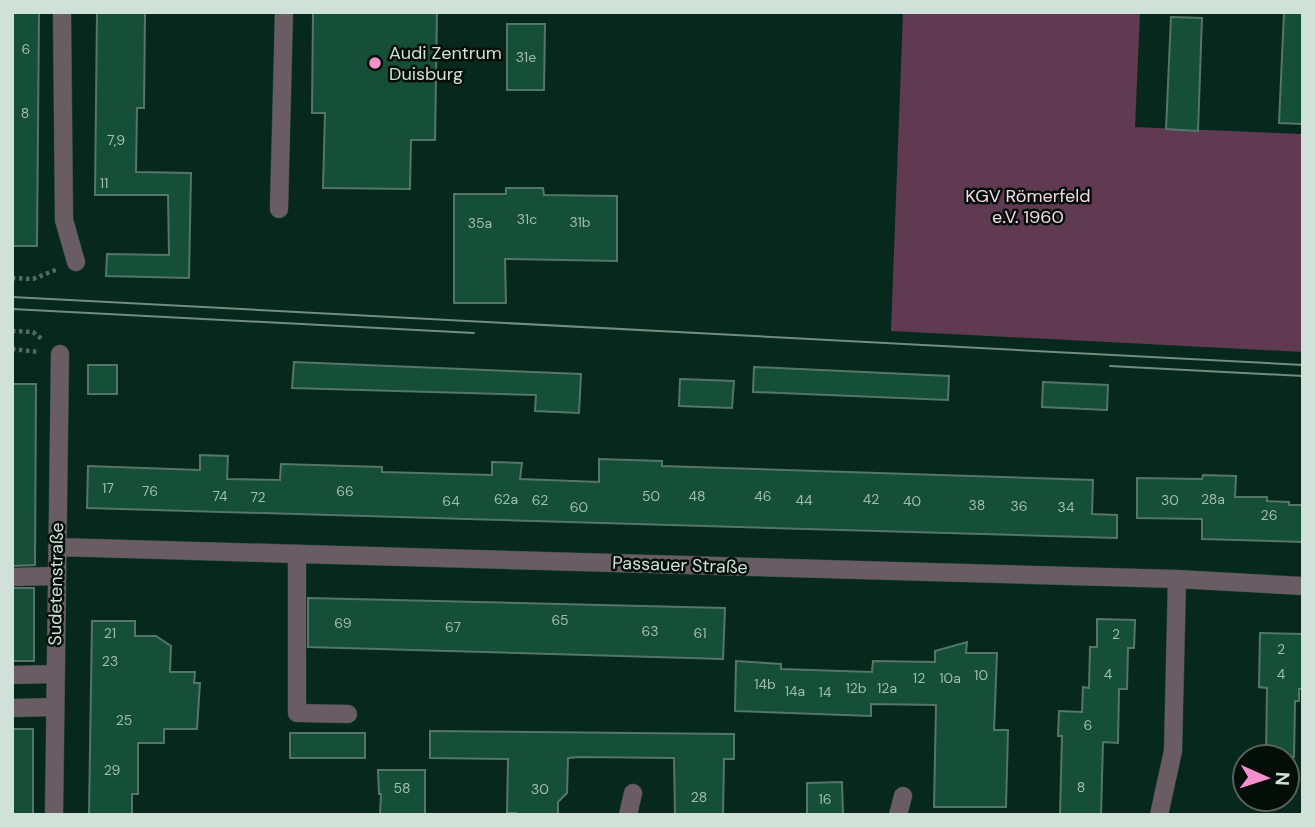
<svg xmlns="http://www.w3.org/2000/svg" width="1315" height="827" viewBox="0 0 1315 827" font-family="'DM Sans',sans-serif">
	<rect width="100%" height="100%" fill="#07281c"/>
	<path fill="#603a50" d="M903 12H1140L1135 127 1303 134V352L891 331Z"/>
	<path fill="#154e39" stroke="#557667" stroke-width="2" d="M12 12H39L37 246H12Z
		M97 12H145L144 108H137L136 172 191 173 189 278 106 276 107 254 169 255 168 195H95Z
		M313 12H437L435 140H411L410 189 323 188 325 113H312Z
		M1284 12H1303V124L1279 123Z
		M1171 17 1202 18 1198 131 1166 129Z
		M507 24H545L544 90H507Z
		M506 188H543L544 195 617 196V261L505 259 506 303H454V194H506Z
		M294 362 581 374 579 413 535 411 536 395 292 388Z
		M88 365H117V394H88Z
		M754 367 949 376 948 400 753 392Z
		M680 379 734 381 732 408 679 406Z
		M1043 382 1108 385 1107 410 1042 407Z
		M12 384H36L35 565 12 566Z
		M200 455 228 456 227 479 280 480 281 464 382 467V472L492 475V462L522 463 520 479 599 482V459L662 461V466L1093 480 1092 514 1117 515V538L87 508 88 466 200 470Z
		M1203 475 1236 476 1235 497H1267V501L1289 502V505H1303V542L1202 539V519L1137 518V478L1202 479Z
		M12 588H34V661H12Z
		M308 598 725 608 723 659 308 647Z
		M1097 619 1135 620 1134 648H1128L1127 689H1119L1118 743 1103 742 1101 815H1060L1062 736H1058L1059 711 1082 712 1083 687 1089 688 1090 647H1097Z
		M92 621H135V636H156L171 646 170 672H195L194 683H200L197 729H164V743H138V794H132V815H89Z
		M1260 633 1303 634V689H1299V701H1295L1294 757H1266L1267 688 1259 687Z
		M967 642 966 653H997L994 730H1008L1006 807H934L936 705 871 704V716L735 711 736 661 781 664V669L872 672 873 661 935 662V651Z
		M12 729H33V815H12Z
		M430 731 734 734V759H724L723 815H675L674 758 580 757 568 758 567 793 558 802V815H516V813H507L508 759 430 758Z
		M290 733H365V758H290Z
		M378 770H425V815H380L381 794H379Z
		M842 782 843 815H807V783Z"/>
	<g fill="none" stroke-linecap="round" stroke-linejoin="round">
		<g stroke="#27463a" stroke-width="19">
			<path id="minor" d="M62 12 64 220 76 262
				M279 209 284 12
				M57 547 1177 579 1303 586
				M297 554V713L348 714
				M12 577 57 576
				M12 675 55 674
				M12 708 55 707
				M54 815 60 354
				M628 815 633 793
				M898 815 903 796
				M1159 815 1173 751 1177 579"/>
		</g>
		<path stroke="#4f6b60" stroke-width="4.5" stroke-dasharray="3.5 3.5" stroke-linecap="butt" d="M12 278 33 279 58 269
			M12 331 33 332 43 340
			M12 349 39 352"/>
		<use href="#minor" stroke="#695c63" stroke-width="18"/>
		<path stroke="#738c81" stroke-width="2" d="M12 297 1303 365
			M12 309 474 333
			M1110 366 1303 376"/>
	</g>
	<circle fill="#f790cd" stroke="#030e09" stroke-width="2.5" cx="375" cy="63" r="7"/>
	<g text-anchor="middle" stroke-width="5" stroke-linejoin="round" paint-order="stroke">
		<g font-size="14" fill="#a0bcb0">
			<text x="26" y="54">6</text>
			<text x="526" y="62">31e</text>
			<text x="25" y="118">8</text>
			<text x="116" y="145">7,9</text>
			<text x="104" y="188">11</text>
			<text x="527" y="224">31c</text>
			<text x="580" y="227">31b</text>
			<text x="480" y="228">35a</text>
			<text x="108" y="493">17</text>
			<text x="150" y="496">76</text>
			<text x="345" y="496">66</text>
			<text x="220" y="501">74</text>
			<text x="651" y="501">50</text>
			<text x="697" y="501">48</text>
			<text x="763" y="501">46</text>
			<text x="258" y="502">72</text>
			<text x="506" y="504">62a</text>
			<text x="871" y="504">42</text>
			<text x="1213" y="504">28a</text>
			<text x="540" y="505">62</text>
			<text x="804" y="505">44</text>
			<text x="1170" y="505">30</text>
			<text x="451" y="506">64</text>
			<text x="912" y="506">40</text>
			<text x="977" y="510">38</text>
			<text x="1019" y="511">36</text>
			<text x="579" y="512">60</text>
			<text x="1066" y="512">34</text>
			<text x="1269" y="520">26</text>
			<text x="560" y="625">65</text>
			<text x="343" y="628">69</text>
			<text x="453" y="632">67</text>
			<text x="650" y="636">63</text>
			<text x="110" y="638">21</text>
			<text x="700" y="638">61</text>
			<text x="1116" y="639">2</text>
			<text x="1281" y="654">2</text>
			<text x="110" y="666">23</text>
			<text x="1108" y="679">4</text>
			<text x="1281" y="679">4</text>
			<text x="981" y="680">10</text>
			<text x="919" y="683">12</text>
			<text x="950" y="683">10a</text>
			<text x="765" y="689">14b</text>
			<text x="856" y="693">12b</text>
			<text x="887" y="693">12a</text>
			<text x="795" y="696">14a</text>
			<text x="825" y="697">14</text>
			<text x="124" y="725">25</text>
			<text x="1088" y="730">6</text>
			<text x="112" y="775">29</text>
			<text x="1081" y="792">8</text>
			<text x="402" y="793">58</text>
			<text x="540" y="794">30</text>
			<text x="699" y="802">28</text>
			<text x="825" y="804">16</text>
		</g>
		<g font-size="18" fill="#cfe1d8" stroke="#030e09" text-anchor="start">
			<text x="389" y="59">Audi Zentrum<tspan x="389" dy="21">Duisburg</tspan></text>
		</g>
		<g font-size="18" fill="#f6d8e8" stroke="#030e09">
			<text x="1028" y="202">KGV Römerfeld<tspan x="1028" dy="21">e.V. 1960</tspan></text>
		</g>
		<g font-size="18" fill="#cfe1d8" stroke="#030e09">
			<text transform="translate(680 565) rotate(2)" y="6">Passauer Straße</text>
			<text transform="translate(56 584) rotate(-89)" y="6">Sudetenstraße</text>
		</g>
	</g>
	<rect width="1315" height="827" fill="none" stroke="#cfe1d8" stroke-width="28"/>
	<g transform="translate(1266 778) rotate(93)"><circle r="33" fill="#030e09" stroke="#55625c" stroke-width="2"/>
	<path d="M0-5L12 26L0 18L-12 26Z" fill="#f790cd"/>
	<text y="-10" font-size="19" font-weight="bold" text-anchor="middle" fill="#cfe1d8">N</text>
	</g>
</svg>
